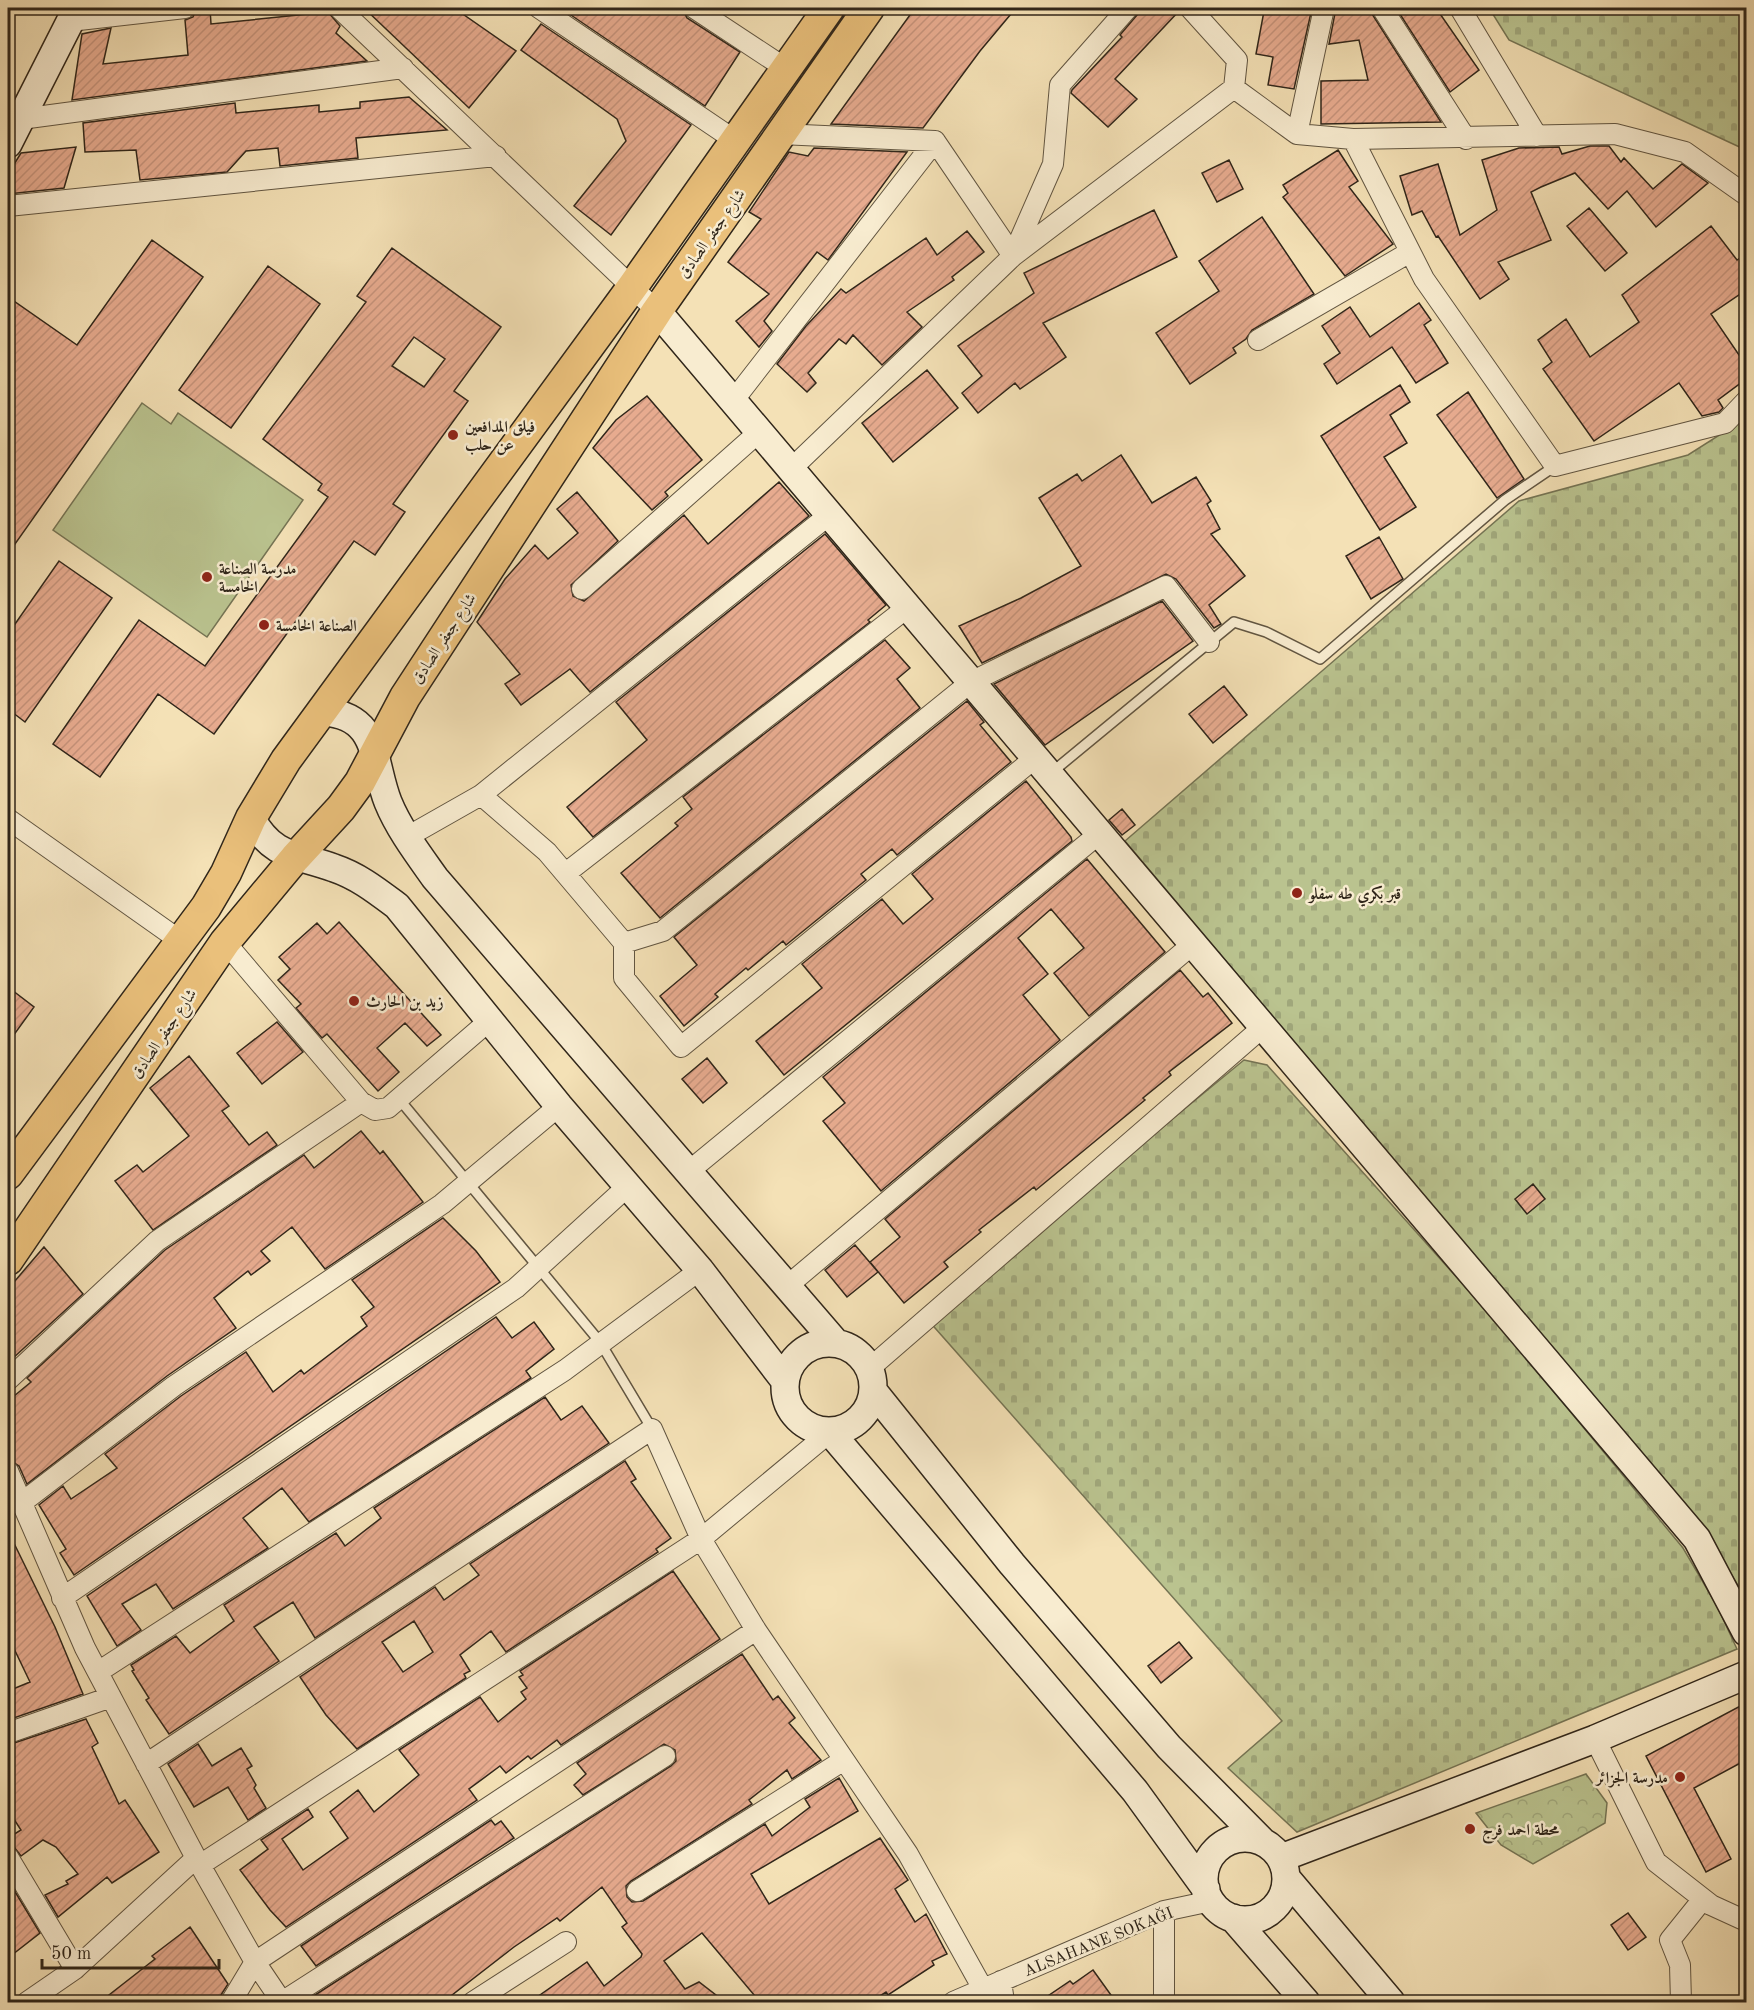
<svg xmlns="http://www.w3.org/2000/svg" width="1754" height="2010" viewBox="0 0 1754 2010" font-family="'Old Standard TT',Amiri,serif">
	<defs>
		<pattern id="forest-crowns" width="20" height="18" patternUnits="userSpaceOnUse" patternTransform="scale(1.5)"><rect width="20" height="18" fill="#bac38f"/><path d="M2 6a3 3 0 1 1 6 0M12 15a3 3 0 1 1 6 0" fill="none" stroke="#a0a77b"/></pattern>
		<pattern id="cemetery-stones" width="16" height="16" patternUnits="userSpaceOnUse" patternTransform="scale(1.5)"><rect width="16" height="16" fill="#bac38f"/><path d="M2 7V4a2 2 0 0 1 4 0v3zM10 15v-3a2 2 0 0 1 4 0v3z" fill="#a0a77b"/></pattern>
		<pattern id="building-hatch" width="6" height="6" patternUnits="userSpaceOnUse" patternTransform="scale(1.5)"><rect width="6" height="6" fill="#e7ab8f"/><path d="M-1 1l2-2M0 6l6-6M5 7l2-2" fill="none" stroke="#c6937b"/></pattern>
	</defs>
	<rect width="100%" height="100%" fill="#f4e1b6"/>
	<filter id="stains"><feTurbulence type="fractalNoise" baseFrequency=".00333" numOctaves="4"/><feColorMatrix values="0 0 0 0 .2 0 0 0 0 .09 0 0 0 0 .02 0 0 0 .5 -.17"/></filter>
	<radialGradient id="worn" r=".72"><stop offset=".6" stop-color="#630" stop-opacity="0"/><stop offset="1" stop-color="#630" stop-opacity=".3"/></radialGradient>
	<path fill="url(#forest-crowns)" stroke="#757454" stroke-width="1.5" d="M1586 1774 1607 1803 1605 1823 1533 1864 1501 1845 1476 1813Z"/>
	<path fill="url(#cemetery-stones)" stroke="#757454" stroke-width="1.5" d="M1489 8H1746V150L1509 40Z
		M1746 418V1599L1725 1564 1453 1231 1125 841 1519 501 1688 455Z
		M1244 1060 1267 1065 1493 1318 1683 1548 1717 1606 1737 1649 1297 1832 1228 1768 1282 1721 928 1320Z"/>
	<path fill="#bac38f" stroke="#757454" stroke-width="1.5" d="M142 403 171 424 178 413 303 500 207 637 53 530Z"/>
	<path fill="url(#building-hatch)" stroke="#30261a" stroke-width="1.5" fill-rule="evenodd" d="M197 8H210L211 24 328 12 340 26 336 33 367 61 72 100 82 34 111 28 103 64 188 55 185 20 193 17Z
		M364 8H454L516 51 469 108Z
		M568 8H682L687 18 740 52 705 106 565 11Z
		M915 8H1016L980 51 923 128 831 124Z
		M1143 8H1178L1179 11 1115 79 1137 99 1108 127 1071 93 1072 90 1122 37 1120 35Z
		M1285 8H1312L1294 89 1268 85 1273 57 1256 54 1264 11 1284 14Z
		M1336 8H1370L1372 14 1441 122 1321 124V81L1368 80 1359 40 1329 44Z
		M1396 8H1436L1479 70 1450 92Z
		M541 24 691 125 611 235 574 206 626 141 617 119 521 50Z
		M409 97 447 130 356 138 358 158 280 166 278 148 246 151 227 172 140 180 136 150 85 152 83 123 235 103 236 113 319 105V112L360 108V102Z
		M1590 146H1609L1621 162 1624 158 1653 189 1682 164 1708 183 1656 227 1627 191 1608 209 1575 173 1541 187 1531 192 1551 240 1498 262 1509 279 1480 299 1438 236 1436 237 1422 211 1412 215 1400 176 1438 164 1460 235 1497 210 1482 160 1519 148 1559 147 1562 154Z
		M76 147 64 188 8 194V174L21 153Z
		M814 148 907 152 828 260 817 252 764 321 772 331 759 347 736 321 769 294 728 262 761 219 749 212 789 152 808 156Z
		M1338 150 1358 181 1349 187 1393 244 1345 276 1283 197 1288 193 1283 185Z
		M1229 160 1243 189 1217 202 1202 173Z
		M1589 208 1627 253 1605 271 1567 226Z
		M1154 210 1177 257 1043 323 1066 357 1020 389 1015 383 978 413 962 393 982 376 958 346 1034 293 1024 273Z
		M1262 217 1314 294 1252 330 1246 339 1233 348 1236 353 1190 384 1156 333 1219 291 1199 261Z
		M1711 226 1737 260 1746 254V290L1711 314 1739 355 1746 350V379L1718 400 1723 408 1719 412 1702 416 1679 383 1594 441 1543 369 1552 362 1538 340 1566 319 1590 357 1639 322 1622 295Z
		M967 231 984 252 952 277 954 280 907 312 922 327 882 365 853 335 846 344 839 339 808 373 816 383 807 392 777 364 806 326 841 289 846 293 926 238 937 255Z
		M152 240 203 277 8 554V297L77 345Z
		M392 248 501 327 454 391 468 401 393 504 405 512 375 555 354 541 214 734 158 694 100 777 53 744 139 620 205 666 328 497 318 490 322 484 263 439 366 302 357 296ZM414 337 445 359 424 387 392 366Z
		M268 266 320 304 231 428 179 390Z
		M1419 303 1431 320 1424 325 1448 363 1416 383 1392 347 1337 384 1324 364 1340 353 1322 326 1350 307 1370 337Z
		M927 370 958 408 893 462 862 423Z
		M1400 385 1410 402 1390 415 1407 443 1384 457 1416 507 1380 530 1321 436Z
		M1468 392 1524 479 1497 498 1437 415Z
		M647 396 702 460 665 492 668 496 652 510 593 448 616 420Z
		M1121 455 1152 503 1196 477 1211 501 1207 504 1220 529 1211 534 1245 576 1209 605 1221 624 1214 628 1176 579 1166 574 982 663 959 626 1021 598 1081 566 1039 498 1077 474 1082 481Z
		M779 482 809 516 590 692 570 669 521 705 505 684 520 674 477 622 505 579 535 545 548 559 578 533 557 509 577 492 618 541 571 585 573 596 584 601 684 515 708 544Z
		M825 534 886 605 868 620 870 622 593 837 567 807 647 740 616 702Z
		M1379 537 1403 579 1371 599 1346 556Z
		M59 561 112 598 25 722 8 709V634Z
		M1162 601 1193 641 1045 745 994 684Z
		M885 640 910 668 897 679 920 708 660 918 621 873 678 826 675 823 692 809 683 797Z
		M1224 686 1247 715 1213 743 1189 714Z
		M967 701 984 722 980 725 1011 762 897 855 892 849 861 874 866 880 786 945 783 941 748 970 746 968 715 994 718 997 684 1026 660 996 697 965 674 937Z
		M1026 781 1071 837 1072 841 784 1075 756 1041 822 988 802 964 882 899 903 924 933 899 912 874Z
		M1122 809 1135 825 1122 835 1109 820Z
		M1087 859 1165 952 1089 1016 1054 973 1084 948 1051 909 1018 938 1048 974 1023 995 1060 1040 881 1191 823 1121 845 1103 823 1077Z
		M339 922 441 1035 427 1046 405 1023 377 1048 399 1072 378 1091 327 1034 322 1038 296 1008 301 1004 278 980 290 969 279 957 317 923 327 934Z
		M1180 970 1203 997 1208 993 1232 1023 1169 1072 1171 1075 1143 1098 1145 1100 1036 1190 1034 1187 979 1230 981 1232 944 1262 948 1267 904 1303 870 1262 900 1237 885 1219Z
		M8 987 34 1007 8 1043Z
		M277 1022 303 1052 262 1084 237 1053Z
		M189 1056 229 1106 222 1111 249 1145 267 1132 277 1145 153 1230 115 1181 137 1165 143 1172 189 1136 150 1088Z
		M707 1058 727 1083 703 1103 682 1079Z
		M361 1131 380 1154 383 1151 423 1202 325 1269 292 1227 261 1251 270 1261 251 1275 248 1271 214 1298 236 1328 167 1376 27 1484 19 1466 8 1459V1401L31 1382 27 1378 165 1250 304 1155 314 1168Z
		M1533 1184 1545 1199 1527 1214 1515 1199Z
		M443 1218 476 1251 500 1282 74 1575 60 1553 66 1549 39 1505 63 1486 71 1499 117 1468 105 1454 181 1396 246 1352 273 1392 301 1370 304 1374 367 1326 361 1317 374 1307 352 1280Z
		M855 1245 878 1272 847 1297 825 1270Z
		M44 1247 83 1294 12 1359 8 1355V1289Z
		M496 1317 512 1338 534 1322 554 1349 526 1371 531 1378 309 1522 282 1488 243 1518 268 1548 173 1609 156 1584 122 1604 141 1630 117 1646 87 1596Z
		M545 1397 561 1420 582 1406 609 1443 315 1638 293 1602 254 1627 279 1661 169 1734 146 1700 149 1698 132 1671 134 1670 131 1665 176 1636 190 1653 234 1621 224 1605 336 1533 345 1546 381 1518 374 1508Z
		M625 1461 636 1479 631 1482 671 1538 656 1549 658 1552 506 1652 491 1631 460 1655 470 1671 464 1674 466 1678 357 1749 326 1715 300 1677 435 1587 444 1600 479 1575 470 1564ZM414 1621 433 1652 403 1672 382 1642Z
		M8 1531 55 1627 83 1694 8 1720V1691L30 1682 8 1636Z
		M673 1571 720 1639 561 1745 557 1740 531 1759 528 1756 506 1773 500 1766 469 1789 477 1800 286 1927 270 1910 240 1870 268 1849 261 1840 308 1809 313 1817 282 1839 303 1870 348 1838 330 1812 358 1790 374 1812 419 1775 399 1750 480 1697 498 1722 526 1699 521 1692 527 1688 519 1677 523 1675 520 1671Z
		M1179 1642 1192 1658 1161 1683 1148 1666Z
		M742 1654 773 1700 778 1696 795 1718 789 1723 821 1760 792 1779 787 1770 749 1800 752 1804 631 1881 626 1886 627 1897 632 1902 643 1901 765 1824 772 1836 810 1807 805 1799 839 1778 858 1811 751 1874 769 1904 880 1838 908 1880 895 1889 915 1922 926 1914 947 1954 932 1961 934 1965 888 1995 886 1992 872 2001 869 1996 861 2002H760L702 1933 664 1961 685 1989 699 1982 725 2002H530L587 1962 604 1986 641 1957 642 1954 622 1927 627 1923 602 1887 560 1921 557 1918 514 1947 443 2002H376L370 1996 362 2002H320L315 1995 671 1766 676 1761 675 1750 664 1744 583 1795 574 1785 586 1774 577 1763Z
		M1746 1703V1760L1694 1788 1731 1859 1706 1872 1646 1756Z
		M86 1719 98 1743 92 1747 119 1804 125 1800 159 1852 112 1883 107 1877 58 1917 45 1895 68 1884 66 1881 78 1874 56 1847 43 1840 21 1856 14 1847 8 1845V1838L21 1830 8 1810V1745Z
		M198 1744 212 1766 241 1748 252 1766 247 1769 256 1785 254 1788 266 1808 248 1820 228 1787 194 1807 168 1764Z
		M491 1820 495 1825 501 1821 514 1838 316 1966 301 1946Z
		M8 1880 40 1933 8 1958Z
		M1628 1913 1646 1937 1628 1950 1611 1925Z
		M190 1927 228 1984 221 1995 211 2002H100L155 1959 152 1956Z
		M1093 1970 1116 2002H1039L1070 1981 1073 1984Z"/>
	<g fill="none" stroke-linecap="round" stroke-linejoin="round">
		<g stroke="#615541" stroke-width="12">
			<path id="lane" d="M1051 773 1234 622 1266 632 1320 659 1505 500 1555 466
				M399 1099 600 1342 652 1429"/>
		</g>
		<g stroke="#615541" stroke-width="22">
			<path id="street" d="M339 8 657 311
				M539 8 736 141
				M694 8 785 68
				M1190 8 1237 60 1234 88 1297 134 1353 139 1615 134 1685 152 1746 195
				M1382 8 1466 139
				M1460 8 1537 136
				M70 21 185 8
				M21 119 403 68
				M780 134 935 141 1013 256
				M1297 134 1324 8
				M1353 139 1424 279 1555 466 1725 423 1746 401
				M8 206 496 156
				M1014 253 1053 164 1060 85 1128 8
				M1258 340 1410 252
				M733 401 935 141
				M791 469 1013 256 1234 88
				M582 589 759 432
				M481 795 547 852 624 943 663 931 971 682 1166 586 1209 642
				M8 819 182 942
				M407 837 481 795 829 515
				M566 873 908 607
				M624 943V978L681 1047 1035 758
				M361 1102 375 1110 388 1108 489 1021
				M688 1172 1100 833
				M786 1287 1193 944
				M870 1368 1263 1027
				M8 1380 157 1241 361 1102 225 942
				M830 1432 701 1539 756 1630 908 1854 983 1989
				M8 1471 85 1648 196 1858
				M20 1504 174 1386 442 1204 559 1106
				M62 1598 516 1288 628 1186
				M98 1672 565 1370 700 1270
				M8 1733 111 1697
				M1595 1739 1656 1862 1711 1905 1746 1921
				M146 1764 652 1429 701 1539 200 1865
				M8 1857 75 1969
				M637 1891 844 1760
				M1001 1981 1004 2002
				M27 2002 75 1969 196 1858 255 1962 282 2002
				M231 2002 255 1962 756 1630
				M282 2002 665 1756
				M473 2002 566 1942
				M953 2002 1164 1911 1211 1901
				M1164 2002V1911
				M1681 2002 1680 1965 1670 1940 1703 1899"/>
		</g>
		<g stroke="#30261a" stroke-width="30">
			<path id="secondary" d="M8 144 77 8
				M657 311 1697 1539 1746 1632
				M324 712C380 716 372 762 388 802 399 829 418 854 435 878L836 1343
				M251 818C273 858 296 854 334 868 358 876 377 891 397 906L559 1106 700 1270 785 1381
				M785 1387a44 44 0 1 1 88 0a44 44 0 1 1-88 0Z
				M874 1392 1012 1564 1169 1747 1262 1841
				M830 1432 1135 1791 1206 1889
				M1204 1879a41 41 0 1 1 82 0a41 41 0 1 1-82 0Z
				M1281 1858 1595 1739 1746 1675
				M1288 1880 1391 2002
				M1233 1918 1306 2002"/>
		</g>
		<g stroke="#30261a" stroke-width="33">
			<path id="primary" d="M8 1174 206 907 226 873 251 818 286 760 633 286 829 8
				M8 1260 225 942 295 858 341 808 360 782 405 697 657 311 869 8"/>
		</g>
		<use href="#lane" stroke="#f8ecd0" stroke-width="9"/>
		<use href="#street" stroke="#f8ecd0" stroke-width="20"/>
		<use href="#secondary" stroke="#f8ecd0" stroke-width="27"/>
		<use href="#primary" stroke="#eac07b" stroke-width="30"/>
	</g>
	<g fill="#8f2418" stroke="#f8ecd0" stroke-width="2">
		<circle cx="453" cy="435" r="6"/>
		<circle cx="207" cy="577" r="6"/>
		<circle cx="264" cy="625" r="6"/>
		<circle cx="1297" cy="893" r="6"/>
		<circle cx="354" cy="1001" r="6"/>
		<circle cx="1680" cy="1777" r="6"/>
		<circle cx="1470" cy="1829" r="6"/>
	</g>
	<g text-anchor="middle" stroke-width="5" stroke-linejoin="round" paint-order="stroke">
		<g font-size="16" fill="#30261a" stroke="#f8ecd0">
			<text transform="translate(711 233) rotate(-55)" y="6">شارع جعفر الصادق</text>
			<text transform="translate(443 638) rotate(-57)" y="6">شارع جعفر الصادق</text>
			<text transform="translate(163 1033) rotate(-56)" y="6">شارع جعفر الصادق</text>
			<text transform="translate(1098 1941) rotate(-22)" y="6">ALSAHANE SOKAĞI</text>
		</g>
		<g font-size="16" font-weight="bold" fill="#30261a" stroke="#f8ecd0" text-anchor="start">
			<text x="465" y="432">فيلق المدافعين<tspan x="465" dy="18">عن حلب</tspan></text>
			<text x="219" y="574">مدرسة الصناعة<tspan x="219" dy="18">الخامسة</tspan></text>
			<text x="276" y="631">الصناعة الخامسة</text>
			<text x="1309" y="899">قبر بكري طه سفلو</text>
			<text x="366" y="1007">زيد بن الحارث</text>
			<text x="1668" y="1783" text-anchor="end">مدرسة الجزائر</text>
			<text x="1482" y="1835">محطة احمد فرج</text>
		</g>
	</g>
	<rect width="1754" height="2010" fill="none" stroke="#f4e1b6" stroke-width="30"/>
	<rect x="9" y="9" width="1736" height="1992" fill="none" stroke="#30261a" stroke-width="3"/>
	<rect x="15" y="15" width="1724" height="1980" fill="none" stroke="#30261a" stroke-width="1.5"/>
	<path d="M42 1959v9h177v-9" fill="none" stroke="#30261a" stroke-width="3"/>
	<text x="51" y="1959" font-size="18" fill="#30261a" stroke="#f8ecd0" stroke-width="4.5" paint-order="stroke">50 m</text>
	<rect width="100%" height="100%" filter="url(#stains)"/>
	<rect width="100%" height="100%" fill="url(#worn)"/>
</svg>
